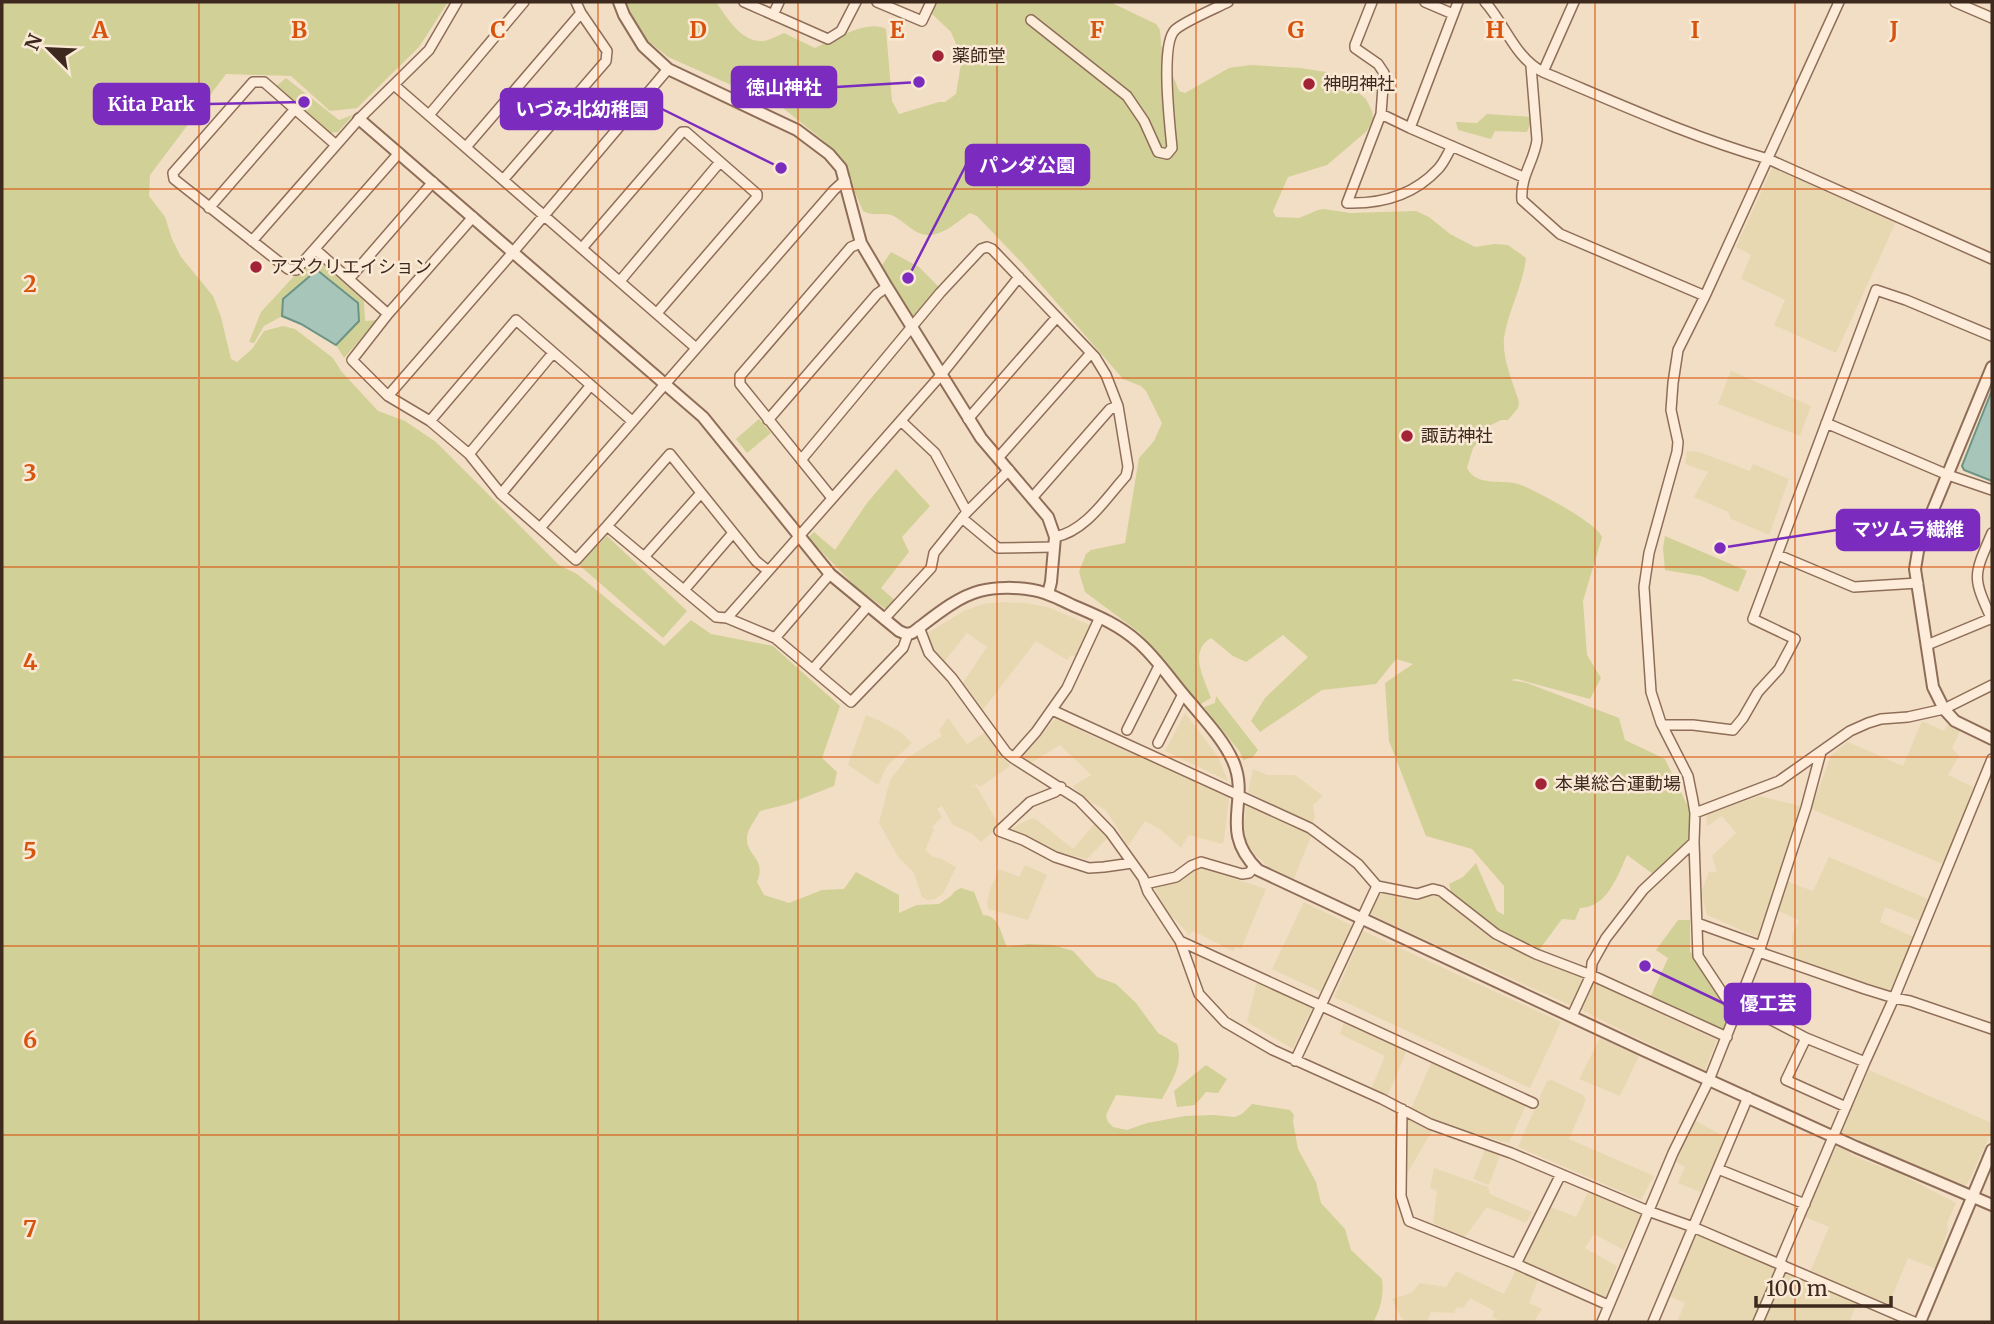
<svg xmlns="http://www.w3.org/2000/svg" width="1994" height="1324" viewBox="0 0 1994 1324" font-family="Merriweather,'Noto Sans JP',serif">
	<rect width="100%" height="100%" fill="#f2dec4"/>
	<path fill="#e8d8b1" d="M1772 168 1896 222 1836 353 1774 325 1785 300 1741 279 1751 255 1736 247Z
		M1731 371 1811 406 1800 436 1718 404Z
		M1687 451 1699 452 1750 471 1753 464 1789 479 1769 535 1731 519 1728 512 1694 497 1708 472 1685 464Z
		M1001 602 1025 603 1048 607 1095 627 1081 659 1071 655 1067 660 1036 641 982 711 962 684 987 647 967 633 944 662 931 650 927 633 966 610 983 604Z
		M1185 713 1218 757 1228 781 1165 751Z
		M866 715 880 721 902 733 912 743 887 766 878 785 848 765Z
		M948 718 967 744 986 732 1010 766 980 787 977 784 970 788 976 786 1000 826 981 842 971 833 953 825 942 806 937 809 942 817 932 827 934 830 925 850 933 857 940 858 956 867 943 894 935 899 928 900 922 897 914 873 898 857 879 823 890 780 907 758 942 736 939 730Z
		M1056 718 1094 737 1157 762 1226 792 1229 798 1224 840 1222 844 1189 835 1181 848 1161 830 1145 821 1128 846 1106 810 1083 798 1073 786 1091 775 1060 745 1029 764 1024 754Z
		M1922 721 1944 731 1949 723 1962 727 1952 748 1959 756 1948 775 1973 787 1945 865 1811 809 1831 755 1848 742 1903 766Z
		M1253 769 1268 775H1295L1323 796 1313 805 1315 818 1311 824 1248 792Z
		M1760 796 1804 807 1757 937 1707 915 1701 892 1709 872H1717L1712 856 1736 833 1722 816 1707 826 1706 814Z
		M1247 802 1312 834 1294 879 1269 867 1254 854 1246 840 1244 822Z
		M1033 818 1037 820 1073 849 1096 822 1109 837 1087 859 1049 851 1009 831 1021 823Z
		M1829 857 1928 899 1920 921 1885 907 1880 922 1914 937 1891 993 1888 994 1793 960 1792 936 1799 920 1774 909 1784 880 1813 891Z
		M1025 865 1047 875 1028 920 988 909 987 902 990 889 999 869 1019 877Z
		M1200 867 1266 889 1241 949 1236 947 1233 951 1193 931 1188 936 1187 932 1165 910 1157 895 1155 888 1179 880Z
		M1379 893 1417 901 1430 894H1440L1495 941 1586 978 1572 1006 1369 914Z
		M1304 902 1353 926 1321 992 1272 969Z
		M1363 931 1561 1022 1530 1088 1334 997Z
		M1257 981 1313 1006 1293 1049 1247 1022Z
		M1594 982 1717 1040 1705 1070 1643 1041 1580 1009Z
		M1344 1022 1407 1050 1387 1097 1371 1089 1385 1056 1340 1034Z
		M1600 1038 1639 1056 1620 1096 1579 1079Z
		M1432 1061 1526 1105 1509 1143 1463 1131 1430 1119 1411 1109Z
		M1869 1070 1992 1123V1131L1968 1183 1963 1187 1841 1132Z
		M1552 1080 1583 1095 1586 1100 1569 1139 1654 1176 1641 1200 1518 1147 1547 1081Z
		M1407 1116 1433 1129 1404 1179Z
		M1694 1120 1725 1137 1703 1193 1678 1183 1685 1167 1676 1162Z
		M1835 1146 1850 1151 1852 1155 1883 1168 1887 1167 1956 1203 1947 1223 1948 1229 1936 1269 1908 1258 1888 1306 1810 1272 1829 1227 1805 1217Z
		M1486 1147 1501 1153 1489 1185 1473 1179Z
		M1434 1168 1488 1187 1490 1194 1532 1212 1526 1223 1487 1207 1464 1238 1433 1223 1437 1191 1430 1188Z
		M1589 1190 1642 1212 1624 1250 1594 1234 1585 1248 1617 1266 1607 1298 1520 1264 1548 1206 1576 1217Z
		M1697 1232 1775 1266 1776 1272 1756 1322H1677L1685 1303 1668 1296 1691 1237Z
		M1516 1270 1538 1280 1529 1303 1542 1309 1534 1322H1503L1492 1317 1494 1311 1470 1298 1463 1308 1457 1307 1454 1313 1431 1312 1427 1322H1413L1402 1319 1392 1299 1411 1293 1420 1283 1446 1287 1456 1271 1504 1294Z
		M1787 1270 1858 1301 1849 1322H1762L1782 1274Z"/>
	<path fill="#d1d097" d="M2 2H448L419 47 357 108 330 111 291 76 226 74 150 175 149 196 165 217 172 239 181 257 213 296 221 317 231 359 237 362 252 349 264 331 283 326 295 329 333 358 341 371 378 411 405 421 436 442 559 565 577 574 664 646 691 620 711 634 773 646 840 706 822 758 837 772 834 786 788 804 760 811C756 819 747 829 747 838 746 856 767 858 757 882L764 895 789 903 822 890 844 889 856 872 899 895V913L917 905 939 904 951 896 955 891 961 888 974 892 983 915C999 915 1001 934 1007 947L1028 944 1053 945 1073 951 1097 977 1116 984 1136 1003 1158 1033 1177 1044C1184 1065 1171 1081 1162 1099L1116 1095 1106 1115 1108 1122 1113 1127 1127 1130 1147 1123 1185 1116 1214 1115 1235 1117 1242 1114 1252 1104 1290 1110 1294 1115 1293 1122 1298 1149 1316 1182 1321 1203 1345 1229 1351 1250 1382 1279C1384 1295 1381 1307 1374 1321L2 1322Z
		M624 2H716C728 19 744 47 768 40 774 38 779 35 784 33L815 48C834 40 867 19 886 29L892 101 899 114 939 102H945L956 94 962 58 951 32 930 12 936 2H1110L1156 24 1160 30 1161 45 1179 91 1185 93 1229 68 1250 65 1300 68 1326 72 1345 81 1366 99 1372 111 1373 119 1367 131 1327 165 1288 177 1273 211 1276 217 1299 218 1318 210 1324 209 1350 213 1416 211 1429 217 1450 234 1475 247 1495 244 1508 245 1526 258C1523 286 1508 311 1504 338 1502 359 1513 382 1519 402L1518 408 1508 420H1501L1489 426 1483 437 1473 448 1467 468C1477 488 1503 478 1521 485 1537 491 1597 523 1602 537L1583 601 1587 655 1601 678 1590 699 1517 679 1510 680 1527 683 1619 718 1625 740 1665 759 1689 809V839L1653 874 1627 855C1618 875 1607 908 1580 908L1575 920 1562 919 1536 954 1453 900 1449 884 1463 877 1476 863 1497 911 1504 915V886L1472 849 1426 836 1389 741 1385 683 1413 664 1396 659 1376 684 1322 690 1260 732 1251 721 1265 698 1308 657 1283 635 1246 662 1233 656 1211 638C1188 652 1204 678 1211 698L1199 705 1140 633 1085 592 1079 572 1086 554 1091 550 1125 543 1139 458 1154 441 1162 423 1146 391 1141 386 1123 379 1023 264 977 216 970 213C953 225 935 243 915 231 907 226 899 218 891 215 881 212 873 217 863 211L840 158 824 141 783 108 668 57 639 34Z
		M286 78 339 120 353 115 338 132 329 133 274 88Z
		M1487 114 1533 117 1527 132 1495 131 1491 139 1458 130 1456 122 1477 123Z
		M891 252 919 267 940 288 913 316 908 314 880 268Z
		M318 260 364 301 365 321 377 320 344 358 336 345 359 321 314 271 297 289 283 299 282 316 264 326 254 343 249 342 261 312 308 261Z
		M759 419 771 433 747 453 736 439Z
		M896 469 930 506 902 537 909 552 881 588 898 603 890 612 858 589 808 538 814 532 835 550 867 503Z
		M607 536 687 611 663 638 579 565Z
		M1665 536 1747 571 1738 592 1701 576 1665 570 1663 548Z
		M1216 696 1258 750 1253 757 1243 760 1240 752 1204 707 1215 703Z
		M1678 920H1690V951L1723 1004 1729 1009 1731 1015 1723 1032 1650 998 1668 958 1656 950Z
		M1206 1065 1227 1079 1218 1093 1206 1092 1195 1105 1177 1107 1174 1091Z"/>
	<path fill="#a7c5b8" stroke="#6c9485" stroke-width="2" d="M317 270 358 303 359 321 336 345 301 324 282 316 283 299Z
		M1992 390V481L1964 470 1962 466Z"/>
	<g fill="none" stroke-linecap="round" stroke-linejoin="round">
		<g stroke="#8f6e59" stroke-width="12">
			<path id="minor" d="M744 2 828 39 841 31 856 2
				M877 2 922 21 931 2
				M1372 2 1355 45V48L1378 64 1384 73 1381 114 1347 203C1381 204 1414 195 1438 169 1444 163 1448 153 1452 146
				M1425 2 1453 14
				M1485 2C1505 24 1515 58 1543 72 1617 103 1691 137 1768 159L1992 259
				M1955 2 1992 18
				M773 15 779 2
				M1031 20 1127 96 1144 121 1158 152 1167 154 1172 148C1170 126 1160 44 1175 30 1183 22 1216 8 1228 2
				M1531 66 1537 140C1534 162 1520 176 1522 200L1560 234 1705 296
				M1543 72 1574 2
				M394 85 696 348
				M1381 114 1410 128 1523 177
				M429 115 524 2
				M1410 128 1458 2
				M336 145 264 82H253L173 173 174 179 288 269 296 270 399 153
				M466 147 581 13 576 2
				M503 180 606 61 607 51 581 13
				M209 208 295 109
				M473 217 388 314 352 360 388 396 430 421 469 454 501 494 576 560 607 526 716 617 727 618 941 375 1019 277
				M252 241 359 119 429 50 457 2
				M582 248 682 132H686L757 194V197L657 313
				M315 249 388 314
				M349 279 433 182
				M620 281 720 162
				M388 396 514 251 668 69
				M968 419 1057 317
				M768 420 877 294 887 287
				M430 421 516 320 632 421
				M901 421 935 453 967 512
				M1826 423 1948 475 1992 490
				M469 454 553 353
				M998 458 1091 353
				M801 460 940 293 981 249 987 247 992 249 1095 357 1106 375 1118 406 1110 409 1032 498
				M501 494 591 385
				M832 498 740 384V376L851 247 861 243
				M962 518 998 548 1054 547
				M607 526 670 454 756 561 767 570
				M540 528 834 190 845 180
				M1992 533C1973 577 1972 576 1992 620
				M1055 537C1086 531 1106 498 1126 476L1128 467 1118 406
				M1778 555 1854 587 1918 583
				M644 557 701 493
				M684 590 733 533
				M727 618 775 638 851 702 903 648 908 634
				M884 619 931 568 934 553 967 512 1009 470
				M919 627 929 653 952 678 1006 752 1013 758 1079 800 1110 832 1143 878 1148 892 1180 941 1199 994 1225 1022 1273 1050 1382 1099 1430 1124 1511 1153 1648 1211 1693 1227 1914 1322
				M775 638 830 574
				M1927 645 1992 618
				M813 669 868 606
				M1052 710 1310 828 1358 864 1377 886 1417 894 1433 889 1441 891 1496 934 1536 954 1591 975 1727 1037
				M1662 725H1693L1733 730 1743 718 1758 692 1779 669 1795 639 1753 619 1876 290 1906 300 1992 336
				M1127 730 1159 666
				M1158 743 1183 694
				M1013 758 1036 732 1067 688 1100 617
				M1061 787 1055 792 1030 802 999 831 1023 840 1055 857 1089 868 1104 867 1132 863
				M1695 813 1779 781 1850 731 1868 723 1881 719 1908 717 1944 709 1992 685
				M1145 884 1176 877 1191 866 1201 862 1242 874 1249 873 1254 867
				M1697 923 1761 946
				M1180 941 1533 1103
				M1759 952 1865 989 1894 998 1910 1001 1992 1029
				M1739 1003 1806 1038 1865 1062
				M1735 1012 1761 946 1806 808 1821 752
				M1572 1016 1591 975 1592 963 1606 938 1643 890 1694 842
				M1806 1038 1786 1080 1846 1107
				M1295 1061 1377 886
				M1402 1109 1401 1196 1409 1221 1516 1264 1608 1305
				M1718 1169 1805 1204
				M1516 1264 1561 1174
				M1779 1264 1865 1062 1894 998 1992 759
				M1602 1322 1673 1153 1709 1080 1734 1017 1735 1012 1698 956 1694 842 1695 813 1693 801 1688 776 1661 723 1651 692 1644 587 1649 553 1677 452 1678 442 1671 410 1673 383 1678 350 1705 296 1839 2
				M1653 1322 1748 1097
				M1758 1322 1783 1265"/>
		</g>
		<g stroke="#8f6e59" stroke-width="14">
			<path id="tertiary" d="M619 2 624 15 643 46 668 69 797 130 829 154 841 168 861 243 887 287 981 438 1048 517 1055 537 1051 582 1048 594
				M359 119 703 417 830 574 899 631 906 634 912 633C931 619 956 597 980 591 995 587 1017 587 1033 590 1047 592 1059 599 1072 605 1095 615 1118 624 1137 641 1157 658 1172 682 1189 701 1204 719 1223 739 1233 761 1251 802 1217 829 1258 870L1643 1050 1856 1147 1992 1205
				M1992 367 1930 517 1918 551 1915 569 1933 687 1944 709 1955 721 1992 739
				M1920 1322 1992 1150"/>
		</g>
		<use href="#minor" stroke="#fcecd9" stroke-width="9"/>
		<use href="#tertiary" stroke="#fcecd9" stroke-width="10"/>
	</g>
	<path fill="none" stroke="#d7540e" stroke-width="2" stroke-opacity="0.55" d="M199 2V1322M399 2V1322M598 2V1322M798 2V1322M997 2V1322M1196 2V1322M1396 2V1322M1595 2V1322M1795 2V1322M2 189H1992M2 378H1992M2 567H1992M2 757H1992M2 946H1992M2 1135H1992"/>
	<g fill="#a32336" stroke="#f9e9d5" stroke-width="2.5">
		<circle cx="938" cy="56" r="7"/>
		<circle cx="1309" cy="84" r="7"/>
		<circle cx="256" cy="267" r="7"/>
		<circle cx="1407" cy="436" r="7"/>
		<circle cx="1541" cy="784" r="7"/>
	</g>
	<g text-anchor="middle" stroke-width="5" stroke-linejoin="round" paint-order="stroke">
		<g font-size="18" fill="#3e291e" stroke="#f9e9d5" text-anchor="start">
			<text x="952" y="62">薬師堂</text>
			<text x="1323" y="90">神明神社</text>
			<text x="270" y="273">アズクリエイション</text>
			<text x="1421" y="442">諏訪神社</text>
			<text x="1555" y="790">本巣総合運動場</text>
		</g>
	</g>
	<g font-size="23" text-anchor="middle" font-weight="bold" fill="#d7540e" stroke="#f9e9d5" stroke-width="5" stroke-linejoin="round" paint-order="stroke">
		<text x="100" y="38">A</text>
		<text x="299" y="38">B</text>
		<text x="498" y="38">C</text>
		<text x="698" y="38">D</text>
		<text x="897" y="38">E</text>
		<text x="1097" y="38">F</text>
		<text x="1296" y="38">G</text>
		<text x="1495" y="38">H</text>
		<text x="1695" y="38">I</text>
		<text x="1894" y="38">J</text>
		<text x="30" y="292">2</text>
		<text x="30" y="481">3</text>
		<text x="30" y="670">4</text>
		<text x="30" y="859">5</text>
		<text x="30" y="1048">6</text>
		<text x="30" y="1237">7</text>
	</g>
	<path fill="none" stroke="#7b2cbf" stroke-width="2.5" d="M919 82L836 87M304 102L209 104M781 168L662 109M908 278L966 165M1720 548L1837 530M1645 966L1725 1004"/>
	<g fill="#7b2cbf" stroke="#f9e9d5" stroke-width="2.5">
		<circle cx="919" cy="82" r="7"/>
		<circle cx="304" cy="102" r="7"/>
		<circle cx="781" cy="168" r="7"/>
		<circle cx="908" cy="278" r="7"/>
		<circle cx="1720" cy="548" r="7"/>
		<circle cx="1645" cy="966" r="7"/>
	</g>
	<g fill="#7b2cbf" stroke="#7b2cbf" stroke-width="2.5">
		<rect x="732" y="67" width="104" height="40" rx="7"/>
		<rect x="94" y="84" width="115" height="40" rx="7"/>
		<rect x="501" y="89" width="161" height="40" rx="7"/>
		<rect x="966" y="145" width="123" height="40" rx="7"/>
		<rect x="1837" y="510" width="142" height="40" rx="7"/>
		<rect x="1725" y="984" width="85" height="40" rx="7"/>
	</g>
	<g font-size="19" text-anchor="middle" font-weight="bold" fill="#fff">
		<text x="784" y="94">徳山神社</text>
		<text x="151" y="111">Kita Park</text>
		<text x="582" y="116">いづみ北幼稚園</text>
		<text x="1027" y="172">パンダ公園</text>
		<text x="1908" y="536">マツムラ繊維</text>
		<text x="1768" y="1010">優工芸</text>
	</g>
	<rect width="1994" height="1324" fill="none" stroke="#3e291e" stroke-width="7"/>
	<g transform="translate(49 49) rotate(294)" stroke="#f9e9d5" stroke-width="5" paint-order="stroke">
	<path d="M0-5L12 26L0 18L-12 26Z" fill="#3e291e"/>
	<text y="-10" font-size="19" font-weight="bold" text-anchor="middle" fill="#3e291e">N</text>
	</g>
	<path d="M1756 1296v10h135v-10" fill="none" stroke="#3e291e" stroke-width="3.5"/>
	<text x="1766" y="1296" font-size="21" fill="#3e291e" stroke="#f9e9d5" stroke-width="5" paint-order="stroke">100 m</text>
</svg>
